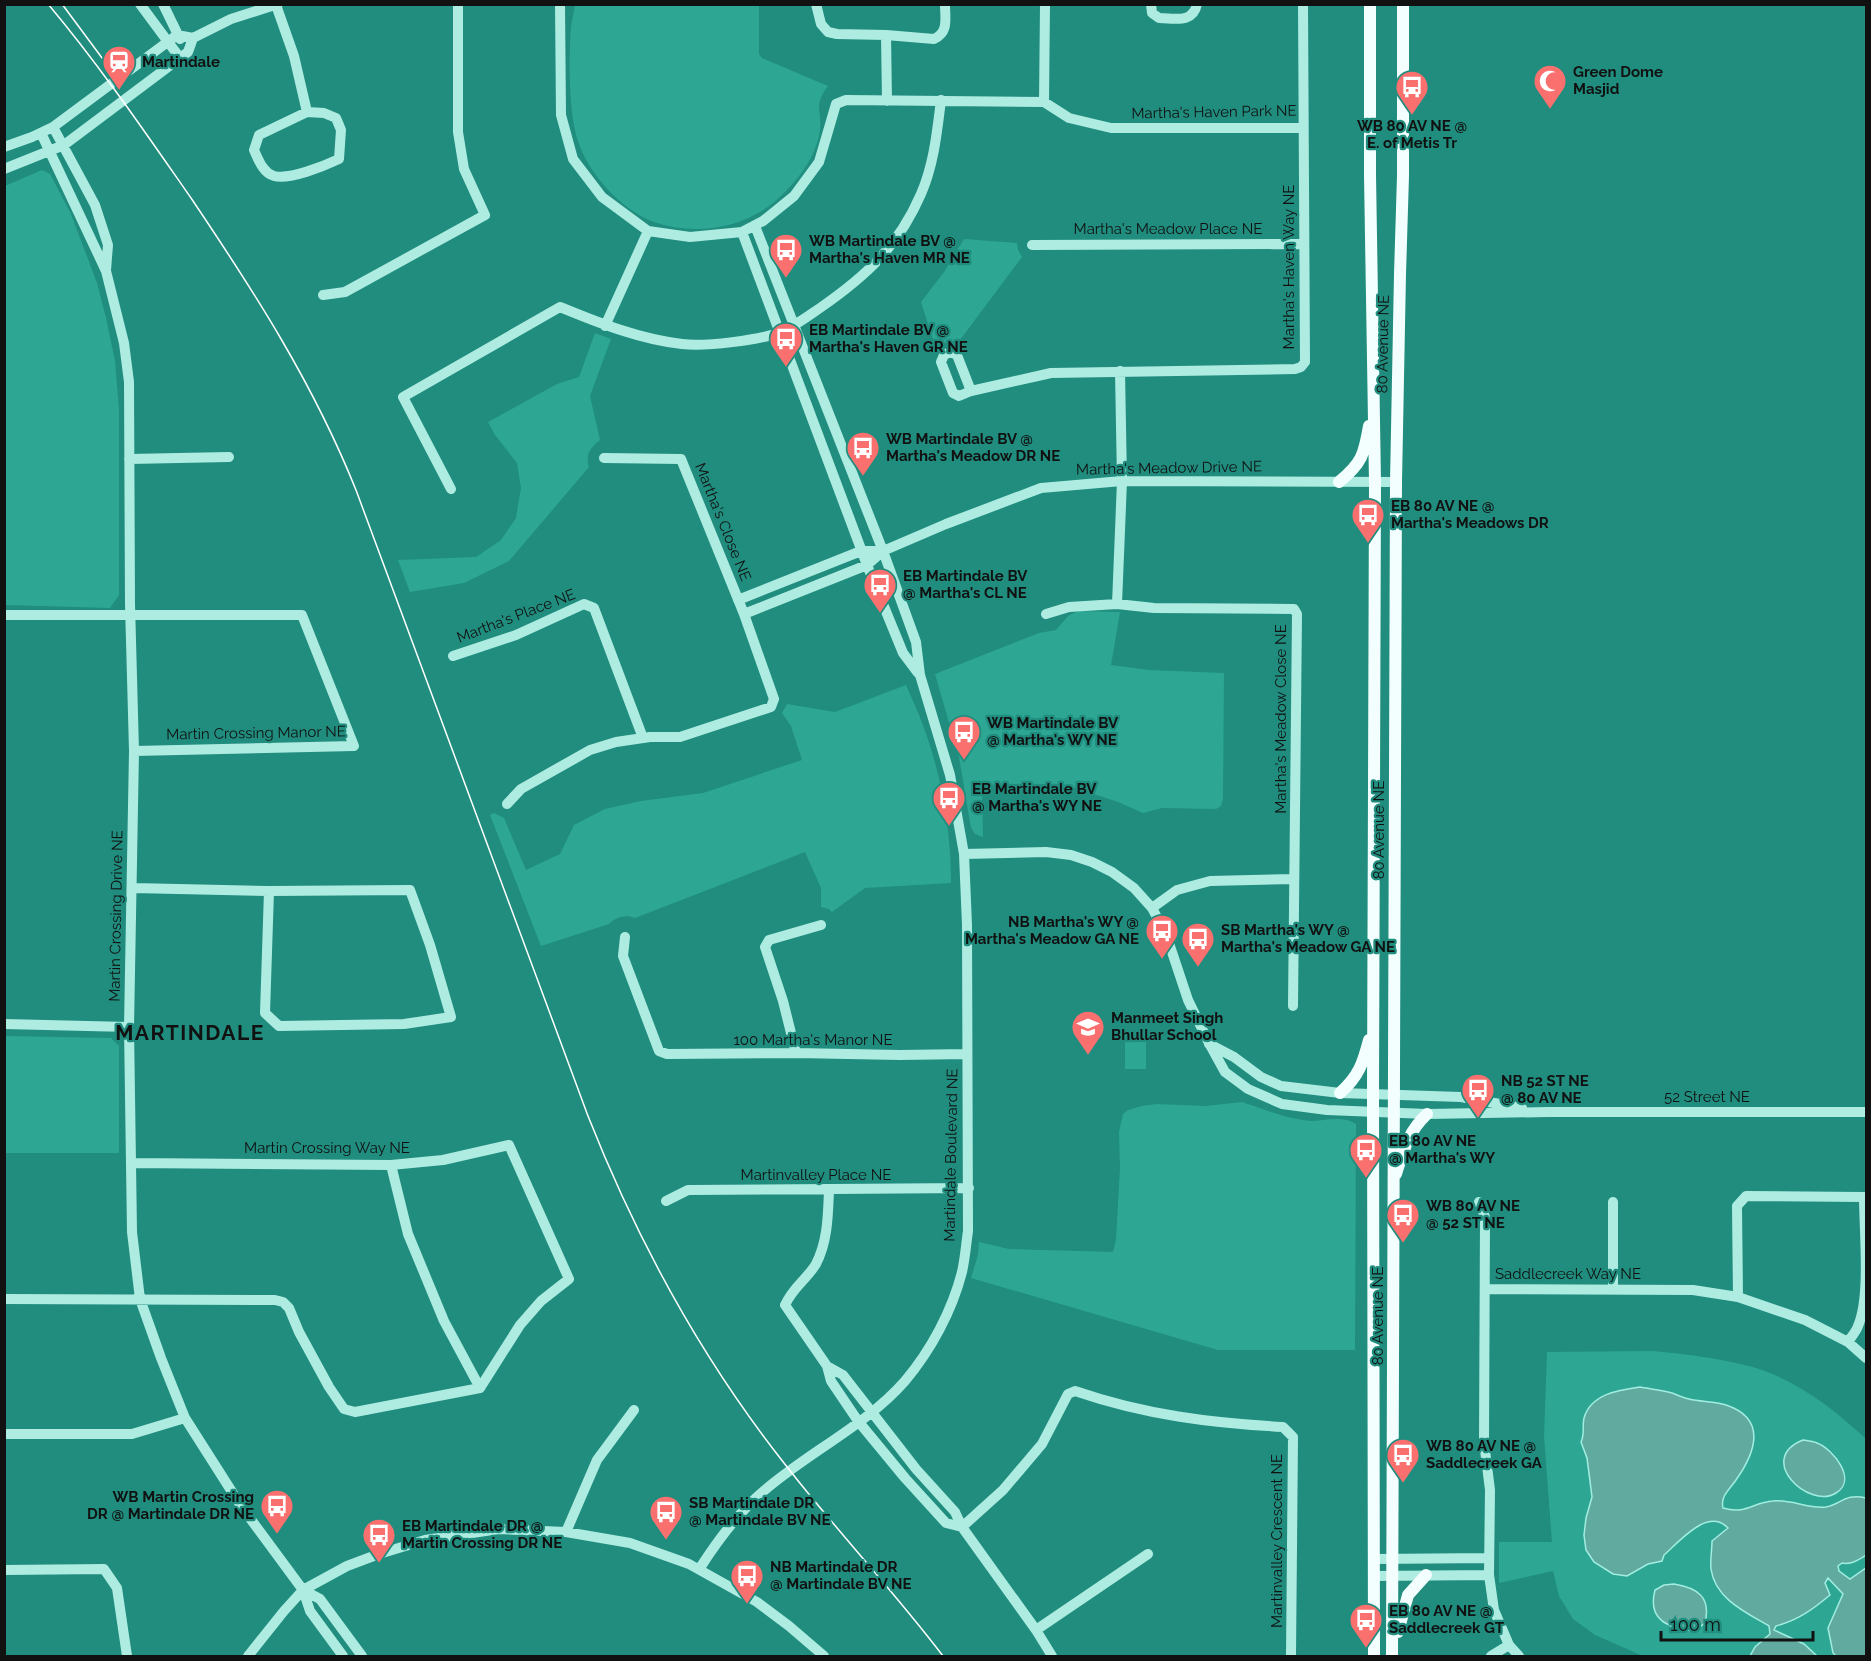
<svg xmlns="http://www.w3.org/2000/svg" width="1871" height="1661" viewBox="0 0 1871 1661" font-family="Raleway,sans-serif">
	<rect width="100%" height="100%" fill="#208d7e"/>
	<path fill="#2da794" d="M575 5H759V54L762 58 828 86C813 106 822 110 820 130 817 155 799 179 781 196 748 228 697 237 654 222 621 210 588 173 578 141 568 112 569 57 571 27 572 19 574 12 575 5Z
		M42 170 50 174 71 214 83 246 97 283 106 318 115 361 119 410V595L110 608 5 605V186Z
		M964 239 1017 243 1018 250 1022 257 957 344C949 341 942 342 936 349L921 302 944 272Z
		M595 333 611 339 590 396 600 440C590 448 585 455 589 467L509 561 464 583 410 592 398 560 476 557 501 540 516 518 521 488 517 463 495 435 488 422 557 384 579 377Z
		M1078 611 1120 612 1111 665 1149 670 1224 673 1223 799 1221 806 1216 809 1162 808 1143 813 1118 802 1075 788 1052 784 982 785 983 837 975 834 971 828 959 757 935 674 1039 633 1056 630 1068 616Z
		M906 685C912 699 919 714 924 728 942 777 951 831 951 883L865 888 832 912 829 909 821 907V888L805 852 635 918C625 914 616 917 609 924L541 946 490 815 494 813 504 818 526 870 560 854 574 825 605 809 641 801 703 793 802 760 791 726 782 713 787 704 835 712Z
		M1125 1031H1146V1069H1125Z
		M4 1036 111 1038 119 1046V1153H5Z
		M1242 1102C1264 1109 1287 1119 1310 1121 1325 1121 1342 1115 1356 1124L1355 1350H1218L971 1278 978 1255 979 1242 1009 1249 1113 1252 1116 1240 1120 1168 1119 1132 1123 1114 1128 1110 1142 1106 1156 1104 1206 1106Z
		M1653 1351C1686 1354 1717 1358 1749 1366 1794 1378 1833 1408 1866 1439V1656H1643L1595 1635 1573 1619 1559 1596 1553 1571 1499 1583V1542H1552L1544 1436 1547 1352Z"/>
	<path fill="#61aaa0" stroke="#a2ede1" stroke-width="1.5" d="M1640 1387C1650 1389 1661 1390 1672 1393 1678 1395 1683 1398 1689 1399 1701 1402 1714 1401 1726 1405 1768 1419 1755 1453 1736 1480 1730 1489 1720 1496 1723 1508 1747 1515 1753 1502 1773 1501 1791 1499 1808 1509 1826 1507 1841 1504 1846 1493 1866 1498V1555C1859 1560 1851 1565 1842 1563L1838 1566 1839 1571 1850 1579 1866 1568V1656H1836L1833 1653 1828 1628 1843 1594 1828 1578 1825 1583 1830 1595C1812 1610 1798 1620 1776 1626L1774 1630 1804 1644 1817 1656H1750L1755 1647 1770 1634 1769 1626C1747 1613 1715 1599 1711 1569 1710 1560 1712 1550 1712 1541L1728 1528C1708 1507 1680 1541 1664 1555L1662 1561 1648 1564 1627 1576 1613 1574 1594 1562 1586 1550 1584 1535 1586 1518 1592 1497 1587 1458 1581 1442C1585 1434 1582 1426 1584 1418 1591 1394 1618 1390 1640 1387Z
		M1803 1440C1808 1441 1813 1441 1817 1443 1833 1449 1858 1480 1836 1493 1809 1510 1755 1459 1803 1440Z
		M1674 1584C1699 1588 1711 1598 1705 1623L1694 1631C1668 1628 1647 1620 1655 1590L1664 1585Z"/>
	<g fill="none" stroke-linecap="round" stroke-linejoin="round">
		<path stroke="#aeece2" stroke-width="10" d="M140 4 180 58
			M163 4 180 39
			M560 4 561 115 573 159 602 197 648 231 690 237 742 232 763 221 794 196 819 162 836 104 846 100 1044 102 1069 118 1111 128H1303
			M816 4 821 24 828 32 837 34 886 35 934 39C949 32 945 19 945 4
			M1151 4 1152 13 1159 18C1174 18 1193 24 1197 4
			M276 5 294 56 307 112
			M886 35 887 101
			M1044 102 1045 4
			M307 112 324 113 336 118 341 130 339 159C324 166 290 180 274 176 263 173 258 159 254 150L259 135Z
			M53 127 95 205 108 245 106 270
			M41 133 106 271 124 343 129 382 130 604 134 751 129 1027 132 1232 140 1299 161 1358 185 1418 241 1506 303 1590 310 1611 343 1656
			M4 147 32 137 53 127 177 35 193 38 231 19 278 4
			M4 169 64 145 188 52 193 38
			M742 232 867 565 903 653 918 673
			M1032 245 1304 244
			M323 295 345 292 485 215 464 169 458 132V4
			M605 326 648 231
			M971 391 957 355 950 352 944 355 941 362 953 393 959 396 971 391 1051 373 1295 369 1301 367 1305 362 1303 4
			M129 459 229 457
			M451 489 403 397 560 307C599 323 639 339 682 344 705 347 760 340 781 332 795 326 807 317 820 308 866 276 898 247 921 194 934 164 937 132 941 100
			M738 600 861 551H883
			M1117 604 1122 481 1120 371
			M744 614 867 565 883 551 946 524 1041 488 1122 481 1396 482
			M1046 614 1069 607 1117 604 1154 608 1294 609 1297 614 1293 1006
			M4 615H302L354 746 134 751
			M453 656 516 635 584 604 594 608 643 738
			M507 804 521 789 590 750 616 742 650 737H680L771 707 774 699 744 614 681 459 604 458
			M964 854 1046 852 1071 855 1092 862 1112 872 1134 888 1152 908 1166 934 1188 1000 1209 1043 1225 1072 1248 1089 1282 1104 1327 1110 1427 1114 1548 1112H1866
			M133 888 269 891 410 890 430 945 451 1017 404 1024 279 1026 265 1013 269 891
			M1152 908 1177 890 1210 881 1294 879
			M625 937 623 956 659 1051 667 1054 796 1053 900 1055 967 1054
			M4 1024 129 1027
			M1209 1044 1234 1057 1261 1077 1281 1086 1340 1093 1461 1097 1522 1108
			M796 1053 783 1001 765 947 769 940 821 925
			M391 1165 408 1234 444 1321 480 1388
			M829 1190C828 1214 828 1241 816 1264 807 1279 793 1287 785 1305L827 1366 843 1375 916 1469 955 1512 962 1527 1036 1630 1052 1656
			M666 1201 688 1190 969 1188
			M1479 1202 1485 1217 1484 1442 1490 1490 1489 1575 1494 1610 1509 1645 1519 1656
			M1613 1202V1289
			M1485 1289 1693 1290 1738 1297 1805 1320 1848 1342 1866 1358
			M1738 1297 1737 1206 1746 1196 1864 1197C1864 1231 1871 1296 1858 1326 1856 1332 1851 1337 1848 1342
			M4 1299 275 1300 283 1302 289 1308 299 1332 329 1387 344 1409 355 1412 480 1388 520 1325 541 1301 569 1279 509 1145 443 1160 391 1165 132 1163
			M827 1366 831 1381 858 1421 905 1478 946 1523 962 1527
			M4 1434H132L185 1418
			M962 1527 1003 1490 1042 1444 1068 1394 1075 1391C1145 1415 1211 1423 1283 1427L1293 1437 1291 1656
			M566 1532 597 1460 634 1410
			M1374 1559 1489 1558
			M700 1568C716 1543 734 1518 757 1497 801 1456 865 1427 905 1381 931 1350 952 1311 962 1272 965 1259 966 1245 968 1231L967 925 964 854 950 775 920 675 916 642 883 551 755 226
			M4 1570 104 1569 117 1588 127 1656
			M1374 1576 1489 1575
			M303 1590 320 1599 362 1656
			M1036 1630 1148 1554
			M248 1656 284 1611 303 1590 347 1566 379 1554 425 1540 499 1529 566 1532 630 1543 689 1564 757 1602 789 1626 824 1656
			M1491 1656 1509 1645"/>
		<path stroke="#f3fffe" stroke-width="12" d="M1370 4V175L1375 482 1373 1094 1374 1656
			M1339 482C1362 463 1364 455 1369 426
			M1340 1093C1359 1076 1363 1063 1369 1040
			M1396 1174C1404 1149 1408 1132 1427 1114
			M1398 1632 1408 1595 1426 1575
			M1392 1656 1396 482 1400 274 1403 176V4"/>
		<path stroke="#fff" stroke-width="1.5" d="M48 4C100 66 145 132 191 198 255 293 313 383 356 490L588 1116C637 1240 702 1359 784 1463 835 1529 893 1590 943 1656
			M62 4 108 66"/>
	</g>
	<defs>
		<g id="station-pin" transform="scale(1.725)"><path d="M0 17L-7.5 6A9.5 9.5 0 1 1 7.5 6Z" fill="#f9706f" stroke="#208d7e"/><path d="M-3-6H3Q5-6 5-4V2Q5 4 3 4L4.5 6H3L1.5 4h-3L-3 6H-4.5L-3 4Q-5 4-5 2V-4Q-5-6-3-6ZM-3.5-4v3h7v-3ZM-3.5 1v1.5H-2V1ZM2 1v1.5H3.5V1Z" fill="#fff"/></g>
		<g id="mosque-pin" transform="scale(1.725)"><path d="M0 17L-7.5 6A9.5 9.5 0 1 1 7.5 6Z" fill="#f9706f" stroke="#208d7e"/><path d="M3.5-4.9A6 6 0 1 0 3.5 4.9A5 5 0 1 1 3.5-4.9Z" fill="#fff"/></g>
		<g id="bus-pin" transform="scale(1.725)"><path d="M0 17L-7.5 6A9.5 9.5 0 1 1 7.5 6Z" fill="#f9706f" stroke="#208d7e"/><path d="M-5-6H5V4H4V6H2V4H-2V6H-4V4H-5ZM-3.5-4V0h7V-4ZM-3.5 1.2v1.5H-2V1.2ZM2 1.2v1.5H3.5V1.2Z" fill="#fff"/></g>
		<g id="school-pin" transform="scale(1.725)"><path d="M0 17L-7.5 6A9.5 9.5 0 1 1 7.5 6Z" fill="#f9706f" stroke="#208d7e"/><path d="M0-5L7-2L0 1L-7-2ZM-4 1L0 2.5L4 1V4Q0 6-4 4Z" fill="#fff"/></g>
	</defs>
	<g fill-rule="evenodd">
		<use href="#station-pin" x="119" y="62"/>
		<use href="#mosque-pin" x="1550" y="81"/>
		<use href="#bus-pin" x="1412" y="87"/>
		<use href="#bus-pin" x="786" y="250"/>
		<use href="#bus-pin" x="786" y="339"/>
		<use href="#bus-pin" x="863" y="448"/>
		<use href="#bus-pin" x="1368" y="515"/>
		<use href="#bus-pin" x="880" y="585"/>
		<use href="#bus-pin" x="964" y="732"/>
		<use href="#bus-pin" x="949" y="798"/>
		<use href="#bus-pin" x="1162" y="931"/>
		<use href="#bus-pin" x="1198" y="939"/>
		<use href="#school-pin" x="1088" y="1027"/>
		<use href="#bus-pin" x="1478" y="1090"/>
		<use href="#bus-pin" x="1366" y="1150"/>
		<use href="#bus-pin" x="1403" y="1215"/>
		<use href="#bus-pin" x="1403" y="1455"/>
		<use href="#bus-pin" x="277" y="1506"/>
		<use href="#bus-pin" x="666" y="1512"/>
		<use href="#bus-pin" x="379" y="1535"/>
		<use href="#bus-pin" x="747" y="1576"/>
		<use href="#bus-pin" x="1366" y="1620"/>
	</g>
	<g text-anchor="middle" stroke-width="4.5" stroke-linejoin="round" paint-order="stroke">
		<g font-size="15" font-weight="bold" fill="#111" stroke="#208d7e" text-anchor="start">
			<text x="142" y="67">Martindale</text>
			<text x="1573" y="77">Green Dome<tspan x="1573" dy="17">Masjid</tspan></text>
			<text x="1412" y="131" text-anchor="middle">WB 80 AV NE @<tspan x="1412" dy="17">E. of Metis Tr</tspan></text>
			<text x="809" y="246">WB Martindale BV @<tspan x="809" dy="17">Martha's Haven MR NE</tspan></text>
			<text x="809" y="335">EB Martindale BV @<tspan x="809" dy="17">Martha's Haven GR NE</tspan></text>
			<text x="886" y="444">WB Martindale BV @<tspan x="886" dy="17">Martha's Meadow DR NE</tspan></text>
			<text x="1391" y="511">EB 80 AV NE @<tspan x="1391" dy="17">Martha's Meadows DR</tspan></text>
			<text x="903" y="581">EB Martindale BV<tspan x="903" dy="17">@ Martha's CL NE</tspan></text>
			<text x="987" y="728">WB Martindale BV<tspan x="987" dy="17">@ Martha's WY NE</tspan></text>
			<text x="972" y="794">EB Martindale BV<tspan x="972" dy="17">@ Martha's WY NE</tspan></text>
			<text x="1139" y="927" text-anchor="end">NB Martha's WY @<tspan x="1139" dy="17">Martha's Meadow GA NE</tspan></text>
			<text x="1221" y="935">SB Martha's WY @<tspan x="1221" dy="17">Martha's Meadow GA NE</tspan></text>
			<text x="1111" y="1023">Manmeet Singh<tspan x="1111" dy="17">Bhullar School</tspan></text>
			<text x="1501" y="1086">NB 52 ST NE<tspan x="1501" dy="17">@ 80 AV NE</tspan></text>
			<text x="1389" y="1146">EB 80 AV NE<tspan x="1389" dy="17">@ Martha's WY</tspan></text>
			<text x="1426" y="1211">WB 80 AV NE<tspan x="1426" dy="17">@ 52 ST NE</tspan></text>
			<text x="1426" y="1451">WB 80 AV NE @<tspan x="1426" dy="17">Saddlecreek GA</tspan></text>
			<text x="254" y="1502" text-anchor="end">WB Martin Crossing<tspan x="254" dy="17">DR @ Martindale DR NE</tspan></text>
			<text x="689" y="1508">SB Martindale DR<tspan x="689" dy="17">@ Martindale BV NE</tspan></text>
			<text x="402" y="1531">EB Martindale DR @<tspan x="402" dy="17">Martin Crossing DR NE</tspan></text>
			<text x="770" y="1572">NB Martindale DR<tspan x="770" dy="17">@ Martindale BV NE</tspan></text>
			<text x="1389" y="1616">EB 80 AV NE @<tspan x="1389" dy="17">Saddlecreek GT</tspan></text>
		</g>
		<g font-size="15" fill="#111" stroke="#208d7e">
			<text transform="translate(1214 112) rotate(-1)" y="5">Martha's Haven Park NE</text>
			<text x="1168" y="234">Martha's Meadow Place NE</text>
			<text transform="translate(1289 267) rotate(-90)" y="5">Martha's Haven Way NE</text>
			<text transform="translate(1383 344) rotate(-89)" y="5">80 Avenue NE</text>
			<text transform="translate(1169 468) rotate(-1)" y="5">Martha's Meadow Drive NE</text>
			<text transform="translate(723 522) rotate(68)" y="5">Martha's Close NE</text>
			<text transform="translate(516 616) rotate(-21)" y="5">Martha's Place NE</text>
			<text transform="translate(1281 719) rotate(-90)" y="5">Martha's Meadow Close NE</text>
			<text transform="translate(256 733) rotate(-1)" y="5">Martin Crossing Manor NE</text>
			<text transform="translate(1379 830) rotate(-90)" y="5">80 Avenue NE</text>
			<text transform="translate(116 916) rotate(-89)" y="5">Martin Crossing Drive NE</text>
			<text x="813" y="1045">100 Martha's Manor NE</text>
			<text x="1707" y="1102">52 Street NE</text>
			<text x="327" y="1153">Martin Crossing Way NE</text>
			<text transform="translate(951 1155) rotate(-89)" y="5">Martindale Boulevard NE</text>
			<text x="816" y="1180">Martinvalley Place NE</text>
			<text x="1568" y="1279">Saddlecreek Way NE</text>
			<text transform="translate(1378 1316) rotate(-90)" y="5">80 Avenue NE</text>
			<text transform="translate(1277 1541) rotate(-90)" y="5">Martinvalley Crescent NE</text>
		</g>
		<g font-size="21" font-weight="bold" letter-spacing="1.5" fill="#111" stroke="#208d7e">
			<text x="190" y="1040">MARTINDALE</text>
		</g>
	</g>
	<rect width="1871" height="1661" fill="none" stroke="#111111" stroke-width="12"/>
	<path d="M1661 1631v9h152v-9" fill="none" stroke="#111111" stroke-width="3"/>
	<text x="1670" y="1631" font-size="18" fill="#111111" stroke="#208d7e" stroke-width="4.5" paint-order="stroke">100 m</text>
</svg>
